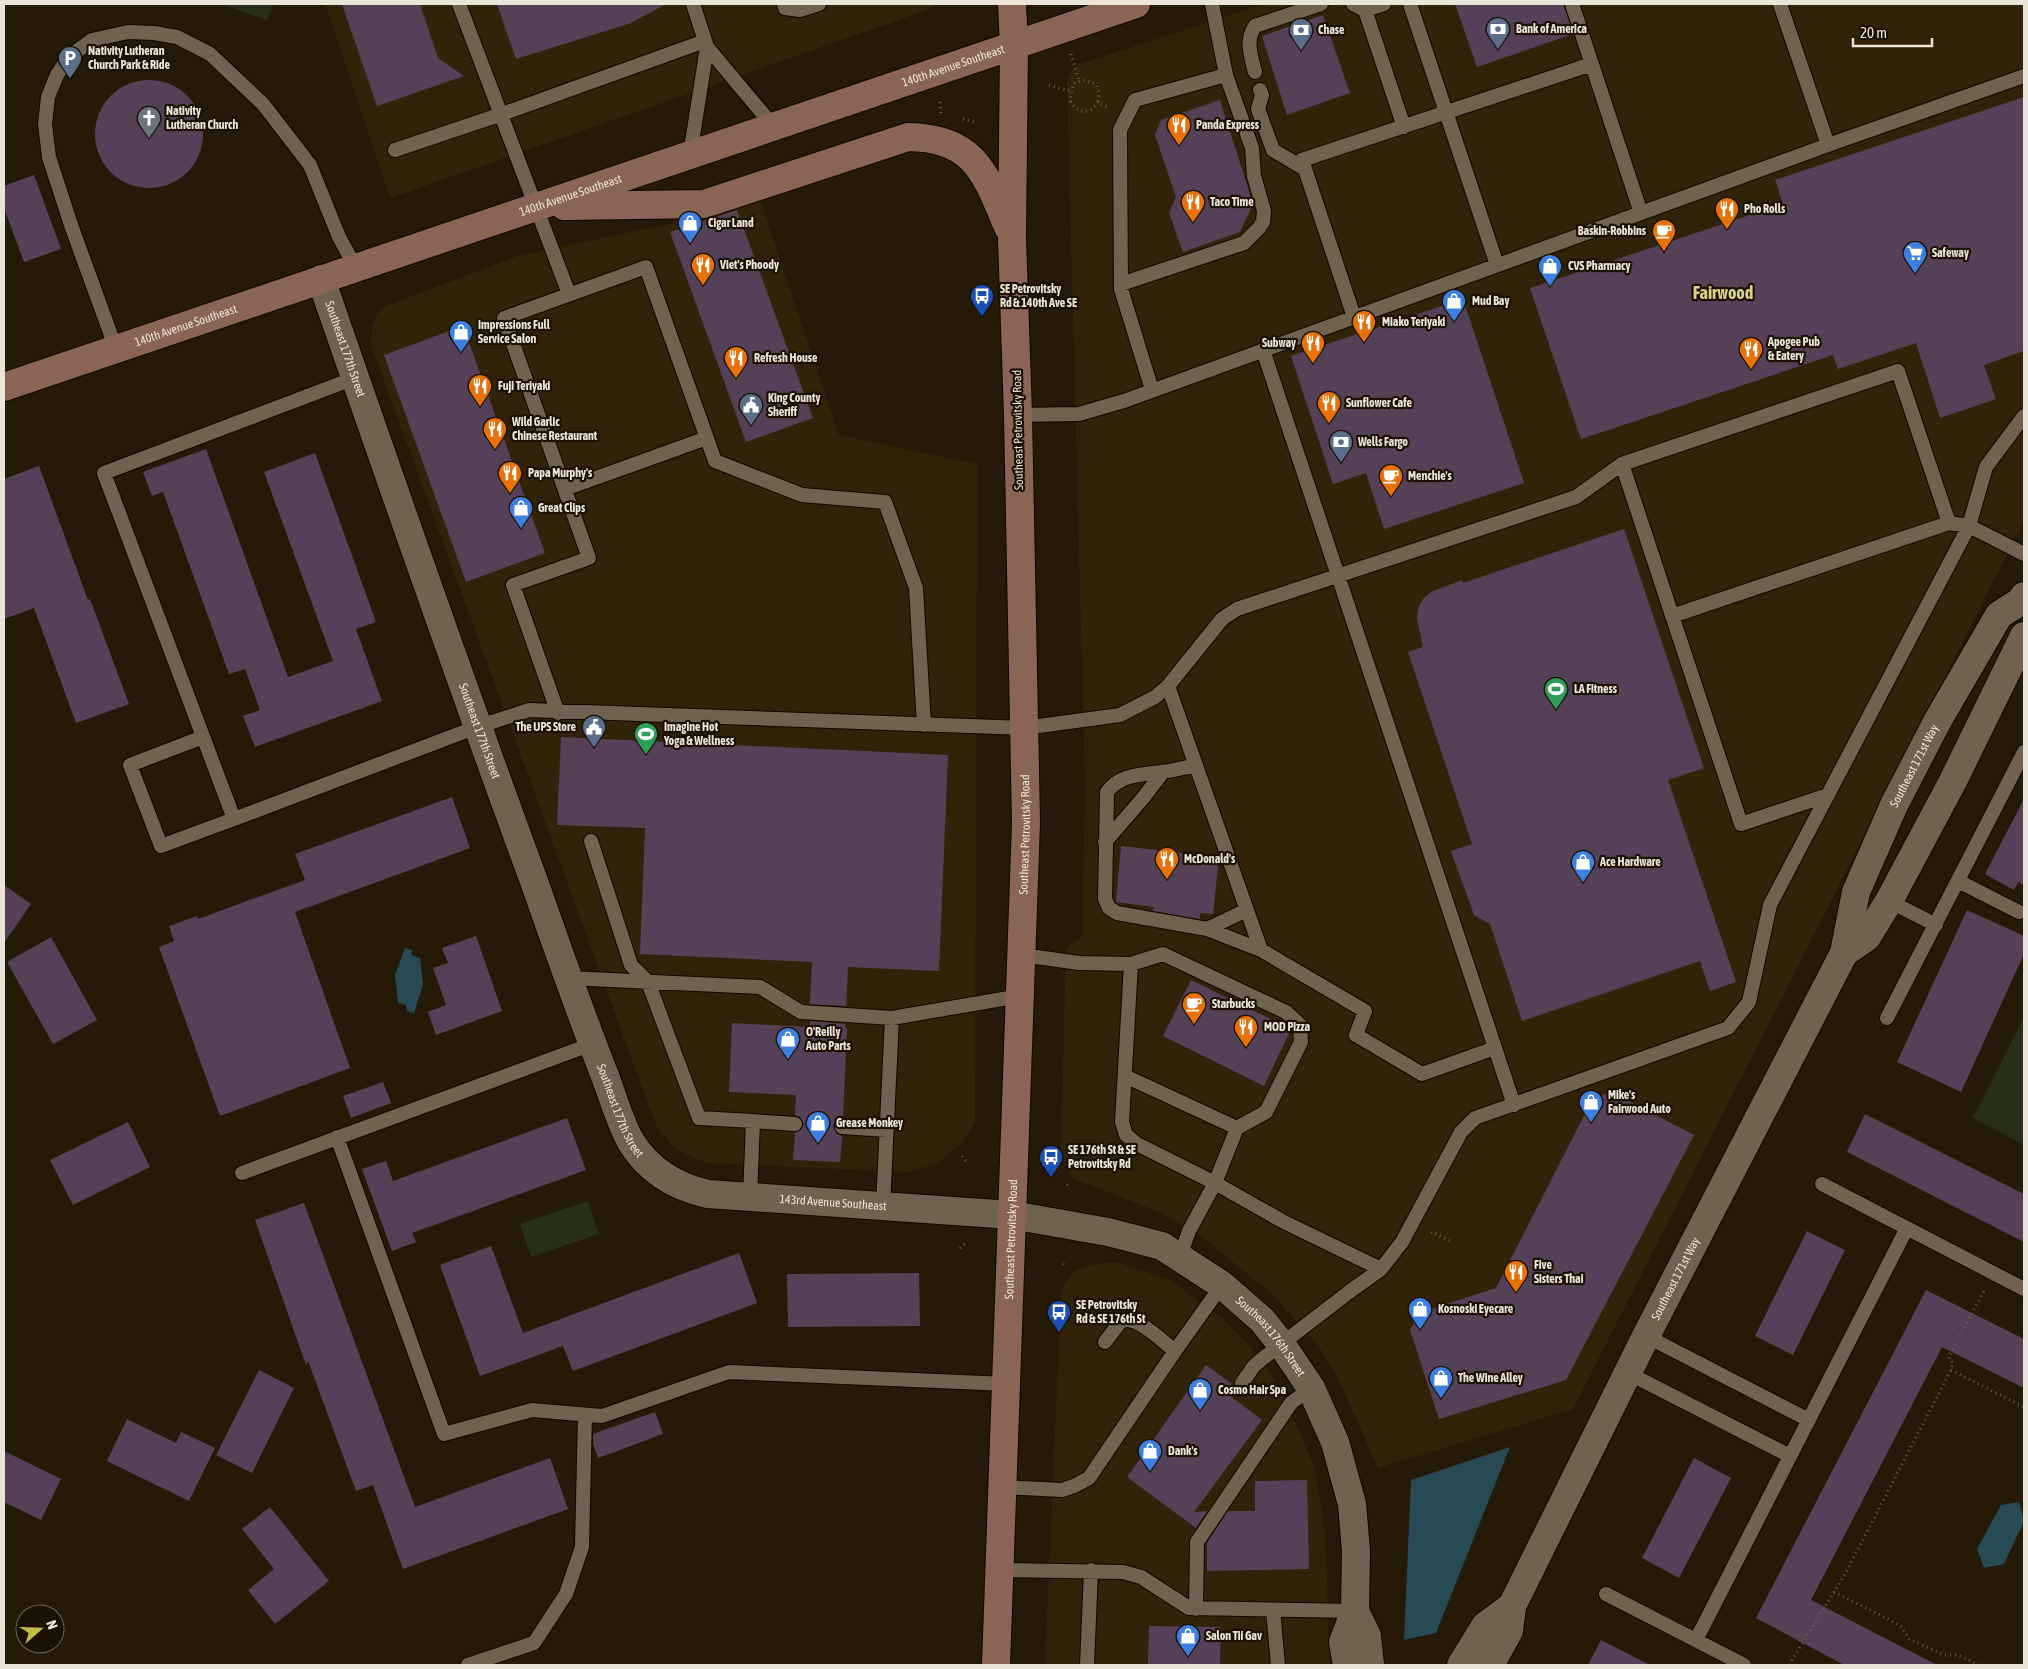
<svg xmlns="http://www.w3.org/2000/svg" width="2028" height="1669" viewBox="0 0 2028 1669" font-family="'Asap Condensed',sans-serif">
	<rect width="100%" height="100%" fill="#251a08"/>
	<path fill="#312309" d="M325 4H939L916 14 390 198Z
		M1264 4H2024V521L1573 1409 1378 1468 1339 1380 1318 1345 1272 1294 1202 1237 1162 1213 1072 1178 1061 1153 1066 948 1082 937 1085 785 1067 81 1072 70 1080 64Z
		M760 200 839 435 977 464 975 1122 962 1142 938 1163 910 1172 707 1163 677 1150 657 1128 371 345 372 327 377 314 383 307 518 256 707 216Z
		M1116 1262 1170 1280 1223 1319 1248 1344 1273 1377 1297 1426 1315 1469 1326 1540 1329 1665H1045L1061 1291 1073 1271 1089 1265Z"/>
	<path fill="#272f18" d="M221 4H274L267 20Z
		M2024 1017V1145L1973 1118Z
		M588 1201 599 1234 531 1257 520 1224Z"/>
	<path fill="#284a54" d="M405 948 412 950 411 955 420 958 423 984 414 1013 407 1011 406 1005 398 1003 395 975Z
		M1510 1447 1436 1633 1404 1640 1411 1480Z
		M2019 1502 2024 1521 2004 1564 1984 1568 1977 1549 2001 1505Z"/>
	<path fill="#554157" d="M342 4H420L438 58 464 76 377 106Z
		M497 4H666L631 23 516 59Z
		M1455 4H1563L1573 34 1477 67Z
		M1323 15 1350 93 1287 115 1262 36Z
		M95 134a54 54 0 1 1 108 0a54 54 0 1 1-108 0Z
		M2024 97V351L1984 365 1996 399 1940 418 1916 343 1838 369 1833 355 1581 439 1530 288 1783 204 1775 180Z
		M1220 100 1253 204 1240 232 1183 252 1169 213 1176 197 1155 135 1161 120Z
		M34 175 61 249 24 262 4 208V186Z
		M737 210 813 418 746 442 670 232Z
		M1463 299 1524 483 1384 529 1366 473 1333 484 1291 356Z
		M463 326 545 553 466 582 384 355Z
		M206 449 288 677 333 661 264 472 315 453 376 622 356 629 382 701 255 747 243 716 260 710 245 669 229 674 163 492 152 496 143 472Z
		M39 466 88 600 90 599 129 704 76 723 34 608 4 619V479Z
		M1624 529 1704 768 1668 780 1736 982 1710 991 1700 961 1522 1021 1490 924 1474 915 1451 851 1472 844 1408 652 1423 647 1417 619 1418 609 1423 599 1431 592 1462 580 1463 583Z
		M561 737 948 755 939 971 848 967 846 1006 810 1004 812 962 640 954 645 828 557 825Z
		M452 797 470 848 295 912 350 1068 220 1116 159 947 174 941 169 926 197 916 198 919 305 880 295 854Z
		M2024 799V885L2018 882 2014 890 1985 874Z
		M1121 846 1219 857 1213 914 1200 913V919L1153 911 1154 907 1116 902Z
		M4 885 31 904 4 943Z
		M1967 910 2024 936V954L1961 1092 1897 1062Z
		M476 936 502 1011 436 1035 428 1012 446 1005 433 968 448 963 442 948Z
		M51 937 97 1020 53 1044 7 962Z
		M1191 980 1291 1029 1264 1086 1163 1036Z
		M810 1021 845 1024V1028H847L843 1118 835 1122 833 1127 837 1134 842 1136 840 1162 793 1160 795 1133 802 1129 804 1124 800 1117 795 1115 796 1095 729 1092 732 1023 810 1027Z
		M383 1082 391 1103 351 1118 343 1096Z
		M1611 1092 1694 1135 1566 1380 1439 1419 1410 1330 1419 1313 1496 1288 1593 1098Z
		M1865 1114 2024 1194V1242L1847 1152Z
		M567 1118 586 1170 412 1233 416 1242 392 1251 362 1169 386 1161 393 1181Z
		M128 1122 150 1167 73 1205 50 1160Z
		M304 1203 415 1507 550 1458 568 1509 403 1569 373 1485 356 1491 308 1361 306 1365 255 1220Z
		M1807 1231 1845 1250 1793 1355 1755 1336Z
		M491 1246 523 1333 739 1253 757 1303 573 1371 563 1346 480 1376 440 1265Z
		M919 1273 920 1326 788 1327 787 1274Z
		M1926 1290 2024 1339V1388L1942 1347 1811 1600 1937 1665H1844L1756 1618Z
		M1206 1365 1232 1384 1225 1392 1262 1420 1194 1512 1207 1511 1196 1528 1127 1477Z
		M259 1370 294 1388 252 1473 216 1455Z
		M655 1412 663 1434 598 1458 593 1444V1434Z
		M127 1419 176 1443 181 1432 215 1448 189 1501 107 1461Z
		M4 1451 61 1479 41 1520 4 1502Z
		M1694 1458 1731 1478 1679 1578 1642 1558Z
		M1307 1480 1309 1569 1207 1571V1543L1228 1511H1255V1481Z
		M270 1507 329 1581 275 1624 248 1590 274 1569 242 1529Z
		M1149 1626 1221 1627 1220 1665H1148Z
		M1601 1640 1650 1665H1588Z"/>
	<g fill="none" stroke-linecap="round" stroke-linejoin="round">
		<g stroke="#0e0500" stroke-width="16">
			<path id="service" d="M459 4 569 294
				M693 4 707 47 774 127
				M784 4 785 8 800 10 819 4
				M1353 4 1365 10 1384 4
				M1410 4 1497 265
				M1572 4 1641 213
				M1780 4 1828 145
				M1365 10 1404 127
				M1255 72C1251 56 1245 41 1255 26L1321 4
				M1260 90 1262 95 1258 109 1273 150 1305 169
				M395 150 502 114 705 41
				M690 155 707 47
				M1121 284 1244 243 1259 228 1263 222 1264 211 1254 176 1252 148 1226 75 1212 4
				M1354 317 1302 160 1592 64
				M116 349 71 225 49 157 45 124 48 97 57 75 69 57 92 40 128 32 154 33 177 37 210 54 263 104 310 165 339 237 356 268
				M1263 350 1514 1105
				M355 378 104 473 234 819 477 727 529 710 1024 728 1120 715 1155 697 1168 686 1222 619 1237 609 1567 500 1576 497 1622 464 1898 371 1949 523 1969 526 1986 467 2024 416
				M1152 390 1121 289 1120 130 1135 100 1226 75
				M1018 415 1079 414 1124 401 1828 145 2024 76
				M1622 464 1741 824 1828 795
				M565 489 707 438
				M1672 616 1949 523
				M1168 686 1261 950 1365 1011 1356 1035 1422 1074 1495 1048
				M558 713 513 585 589 558 504 318 646 267 715 461 802 495 885 502 916 588 924 725
				M203 737 130 765 161 846 234 819
				M1196 766C1184 767 1173 771 1161 772 1140 775 1121 774 1107 792L1105 899 1109 908 1117 913 1207 929 1261 950
				M591 841 631 965 648 982 699 1118 753 1121 750 1197
				M1105 842 1143 798 1163 772
				M1958 881 2019 912
				M1889 901 1936 925
				M1207 929 1247 910
				M1022 955 1079 963 1131 964 1122 1122 1126 1135 1137 1144 1215 1183 1237 1128 1125 1076
				M1131 964 1163 954 1286 1012 1300 1025 1301 1042 1266 1112 1237 1128
				M568 978 760 987 801 1012 892 1018 1020 996
				M1887 1018 2024 752
				M753 1121 795 1124
				M842 1127 887 1130
				M337 1137 444 1434 532 1410 602 1416 729 1372 1007 1384
				M242 1173 592 1044
				M1822 1184 2024 1289
				M883 1206 892 1018
				M1180 1256 1189 1231 1215 1183 1284 1222 1381 1269
				M1646 1336 1809 1420
				M1105 1342 1121 1321C1137 1315 1162 1341 1175 1351
				M1628 1373 1790 1456
				M1242 1383 1254 1366 1262 1359 1349 1292 1381 1269 1402 1242 1461 1132 1475 1118 1728 1028 1749 1002 1770 905 1969 526 2024 554
				M1003 1487 1062 1490 1074 1486 1089 1478 1175 1351 1222 1285
				M999 1570 1123 1572 1141 1577 1189 1608 1355 1611
				M1606 1594 1744 1665
				M1196 1609 1197 1542 1291 1403 1311 1388
				M1273 1610 1278 1665
				M1696 1640 1907 1228
				M468 1665 534 1643 566 1594 582 1547 585 1415
				M1087 1665 1091 1570"/>
		</g>
		<g stroke="#0e0500" stroke-width="30">
			<g id="minor">
				<path id="s1" d="M321 279C391 482 461 683 535 884 557 947 579 1009 603 1071 612 1093 619 1121 631 1142 649 1171 676 1187 708 1194L1012 1215"/>
				<path d="M1844 953 1867 937 1889 901 1953 781 2024 636"/>
				<path d="M1461 1665 1485 1626 1512 1606"/>
				<path id="s2" d="M1490 1665 1509 1631 1512 1606 1646 1336 1844 953 1856 892 1894 805 1938 720 1999 615 2021 601 2024 596"/>
			</g>
		</g>
		<g stroke="#0e0500" stroke-width="30">
			<g id="tertiary">
				<path id="s3" d="M1012 1215 1108 1232 1162 1246 1222 1285 1262 1320 1282 1345 1311 1388 1335 1442 1352 1504 1356 1551 1355 1611 1343 1642 1347 1665"/>
				<path d="M1355 1611 1367 1636 1370 1665"/>
			</g>
		</g>
		<g stroke="#0e0500" stroke-width="30">
			<g id="secondary">
				<path d="M564 206 704 204 908 137C975 138 985 173 1008 227"/>
				<path id="s4" d="M4 387 1136 4"/>
				<path id="s5" d="M996 1665 1026 823 1018 415 1012 238 1014 46 1012 4"/>
			</g>
		</g>
		<path stroke="#696050" stroke-width="3" stroke-dasharray="1 4" stroke-linecap="butt" d="M1071 54 1079 81
			M1049 85 1070 91
			M940 102 941 114
			M1098 102 1093 109 1084 112 1075 108 1070 101 1073 84C1081 79 1087 80 1096 84L1099 93 1098 102 1107 107
			M963 119 974 122
			M962 1156 967 1163
			M1053 1165 1059 1163
			M1067 1185 1070 1181
			M1431 1233 1432 1232 1452 1242
			M960 1248 966 1243
			M1063 1264 1067 1267
			M1951 1370 2024 1407
			M1834 1592 1900 1625 1909 1639 1944 1655H1958L1979 1665
			M1789 1665 1845 1574 1951 1370 1953 1363 1949 1359 1950 1354 1984 1291"/>
		<use href="#service" stroke="#6f634f" stroke-width="14"/>
		<use href="#minor" stroke="#6f634f" stroke-width="28"/>
		<use href="#tertiary" stroke="#6f634f" stroke-width="28"/>
		<use href="#secondary" stroke="#8a6555" stroke-width="28"/>
	</g>
	<defs>
		<g id="bank-pin" transform="scale(1.25)"><path d="M0 17L-7.5 6A9.5 9.5 0 1 1 7.5 6Z" fill="#5c6f8a" stroke="#1b1102"/><path d="M-6-4H6V4H-6ZM0-2.3a2.3 2.3 0 1 0 0 4.6a2.3 2.3 0 1 0 0-4.6Z" fill="#fff"/></g>
		<g id="parking-pin" transform="scale(1.25)"><path d="M0 17L-7.5 6A9.5 9.5 0 1 1 7.5 6Z" fill="#5c6f8a" stroke="#1b1102"/><path d="M-3.5-5.5H1a3.5 3.5 0 0 1 0 7H-1V5.5H-3.5ZM-1-3.4V-.6H.8a1.4 1.4 0 0 0 0-2.8Z" fill="#fff"/></g>
		<g id="church-pin" transform="scale(1.25)"><path d="M0 17L-7.5 6A9.5 9.5 0 1 1 7.5 6Z" fill="#6b7280" stroke="#1b1102"/><path d="M-1.2-6h2.4v3.5h3.3v2.4h-3.3V6h-2.4V-.1h-3.3v-2.4h3.3Z" fill="#fff"/></g>
		<g id="restaurant-pin" transform="scale(1.25)"><path d="M0 17L-7.5 6A9.5 9.5 0 1 1 7.5 6Z" fill="#e8710a" stroke="#1b1102"/><path d="M-5-6h1v4h1v-4h1v4h1v-4h1v5L-1.5 .5V6h-2V.5L-5-1ZM5-6V6H3V1.5H1.5Q1.5-4 5-6Z" fill="#fff"/></g>
		<g id="shop-pin" transform="scale(1.25)"><path d="M0 17L-7.5 6A9.5 9.5 0 1 1 7.5 6Z" fill="#3f7fe0" stroke="#1b1102"/><path d="M-5-2.5h2.3a2.7 3.5 0 0 1 5.4 0H5L5.5 6h-11ZM-1.5-2.5h3a1.5 2.3 0 0 0-3 0Z" fill="#fff"/></g>
		<g id="cafe-pin" transform="scale(1.25)"><path d="M0 17L-7.5 6A9.5 9.5 0 1 1 7.5 6Z" fill="#e8710a" stroke="#1b1102"/><path d="M-5.5-4.5H6V0H3Q3 3.5 0 3.5H-2.5Q-5.5 3.5-5.5 0ZM3-3.2v2h1.7v-2ZM-6 4.5H4V6H-6Z" fill="#fff"/></g>
		<g id="supermarket-pin" transform="scale(1.25)"><path d="M0 17L-7.5 6A9.5 9.5 0 1 1 7.5 6Z" fill="#3f7fe0" stroke="#1b1102"/><path d="M-6-5.5h2.5l.6 2H6L4.5 2H-2.5L-4.4-4H-6ZM-1.5 3.2a1.3 1.3 0 1 0 .1 0ZM3 3.2a1.3 1.3 0 1 0 .1 0Z" fill="#fff"/></g>
		<g id="bus-pin" transform="scale(1.25)"><path d="M0 17L-7.5 6A9.5 9.5 0 1 1 7.5 6Z" fill="#1a4fb4" stroke="#1b1102"/><path d="M-5-6H5V4H4V6H2V4H-2V6H-4V4H-5ZM-3.5-4V0h7V-4ZM-3.5 1.2v1.5H-2V1.2ZM2 1.2v1.5H3.5V1.2Z" fill="#fff"/></g>
		<g id="civic-pin" transform="scale(1.25)"><path d="M0 17L-7.5 6A9.5 9.5 0 1 1 7.5 6Z" fill="#5c6f8a" stroke="#1b1102"/><path d="M-.6-6.5H3V-4.5H.6V-3L4-1V1h2V6H-6V1h2V-1L-.6-3ZM-1.2 2.5V6h2.4V2.5Z" fill="#fff"/></g>
		<g id="stadium-pin" transform="scale(1.25)"><path d="M0 17L-7.5 6A9.5 9.5 0 1 1 7.5 6Z" fill="#2e9e5b" stroke="#1b1102"/><path d="M0-5a6.5 5 0 1 0 0 10a6.5 5 0 1 0 0-10ZM-3.5-1.8h7v3.6h-7Z" fill="#fff"/></g>
	</defs>
	<g fill-rule="evenodd">
		<use href="#bank-pin" x="1498" y="29"/>
		<use href="#bank-pin" x="1301" y="30"/>
		<use href="#parking-pin" x="70" y="58"/>
		<use href="#church-pin" x="149" y="118"/>
		<use href="#restaurant-pin" x="1179" y="125"/>
		<use href="#restaurant-pin" x="1193" y="202"/>
		<use href="#restaurant-pin" x="1727" y="209"/>
		<use href="#shop-pin" x="690" y="223"/>
		<use href="#cafe-pin" x="1664" y="231"/>
		<use href="#supermarket-pin" x="1915" y="253"/>
		<use href="#restaurant-pin" x="703" y="265"/>
		<use href="#shop-pin" x="1550" y="266"/>
		<use href="#bus-pin" x="982" y="296"/>
		<use href="#shop-pin" x="1454" y="301"/>
		<use href="#restaurant-pin" x="1364" y="322"/>
		<use href="#shop-pin" x="461" y="332"/>
		<use href="#restaurant-pin" x="1313" y="343"/>
		<use href="#restaurant-pin" x="1751" y="349"/>
		<use href="#restaurant-pin" x="736" y="358"/>
		<use href="#restaurant-pin" x="480" y="386"/>
		<use href="#restaurant-pin" x="1329" y="403"/>
		<use href="#civic-pin" x="751" y="405"/>
		<use href="#restaurant-pin" x="495" y="429"/>
		<use href="#bank-pin" x="1341" y="442"/>
		<use href="#restaurant-pin" x="510" y="473"/>
		<use href="#cafe-pin" x="1391" y="476"/>
		<use href="#shop-pin" x="521" y="508"/>
		<use href="#stadium-pin" x="1556" y="689"/>
		<use href="#civic-pin" x="594" y="727"/>
		<use href="#stadium-pin" x="646" y="734"/>
		<use href="#restaurant-pin" x="1167" y="859"/>
		<use href="#shop-pin" x="1583" y="862"/>
		<use href="#cafe-pin" x="1194" y="1004"/>
		<use href="#restaurant-pin" x="1246" y="1027"/>
		<use href="#shop-pin" x="788" y="1039"/>
		<use href="#shop-pin" x="1591" y="1102"/>
		<use href="#shop-pin" x="818" y="1123"/>
		<use href="#bus-pin" x="1051" y="1157"/>
		<use href="#restaurant-pin" x="1516" y="1272"/>
		<use href="#shop-pin" x="1420" y="1309"/>
		<use href="#bus-pin" x="1059" y="1312"/>
		<use href="#shop-pin" x="1441" y="1378"/>
		<use href="#shop-pin" x="1200" y="1390"/>
		<use href="#shop-pin" x="1150" y="1451"/>
		<use href="#shop-pin" x="1188" y="1636"/>
	</g>
	<g text-anchor="middle" stroke-width="4.5" stroke-linejoin="round" paint-order="stroke">
		<g font-size="12" font-weight="bold" fill="#ebe4d8" stroke="#1b1102" text-anchor="start">
			<text x="1516" y="33">Bank of America</text>
			<text x="1318" y="34">Chase</text>
			<text x="88" y="55">Nativity Lutheran<tspan x="88" dy="14">Church Park &amp; Ride</tspan></text>
			<text x="166" y="115">Nativity<tspan x="166" dy="14">Lutheran Church</tspan></text>
			<text x="1196" y="129">Panda Express</text>
			<text x="1210" y="206">Taco Time</text>
			<text x="1744" y="213">Pho Rolls</text>
			<text x="708" y="227">Cigar Land</text>
			<text x="1646" y="235" text-anchor="end">Baskin-Robbins</text>
			<text x="1932" y="257">Safeway</text>
			<text x="720" y="269">Viet's Phoody</text>
			<text x="1568" y="270">CVS Pharmacy</text>
			<text x="1000" y="293">SE Petrovitsky<tspan x="1000" dy="14">Rd &amp; 140th Ave SE</tspan></text>
			<text x="1472" y="305">Mud Bay</text>
			<text x="1382" y="326">Miako Teriyaki</text>
			<text x="478" y="329">Impressions Full<tspan x="478" dy="14">Service Salon</tspan></text>
			<text x="1768" y="346">Apogee Pub<tspan x="1768" dy="14">&amp; Eatery</tspan></text>
			<text x="1296" y="347" text-anchor="end">Subway</text>
			<text x="754" y="362">Refresh House</text>
			<text x="498" y="390">Fuji Teriyaki</text>
			<text x="768" y="402">King County<tspan x="768" dy="14">Sheriff</tspan></text>
			<text x="1346" y="407">Sunflower Cafe</text>
			<text x="512" y="426">Wild Garlic<tspan x="512" dy="14">Chinese Restaurant</tspan></text>
			<text x="1358" y="446">Wells Fargo</text>
			<text x="528" y="477">Papa Murphy's</text>
			<text x="1408" y="480">Menchie's</text>
			<text x="538" y="512">Great Clips</text>
			<text x="1574" y="693">LA Fitness</text>
			<text x="576" y="731" text-anchor="end">The UPS Store</text>
			<text x="664" y="731">Imagine Hot<tspan x="664" dy="14">Yoga &amp; Wellness</tspan></text>
			<text x="1184" y="863">McDonald's</text>
			<text x="1600" y="866">Ace Hardware</text>
			<text x="1212" y="1008">Starbucks</text>
			<text x="1264" y="1031">MOD Pizza</text>
			<text x="806" y="1036">O'Reilly<tspan x="806" dy="14">Auto Parts</tspan></text>
			<text x="1608" y="1099">Mike's<tspan x="1608" dy="14">Fairwood Auto</tspan></text>
			<text x="836" y="1127">Grease Monkey</text>
			<text x="1068" y="1154">SE 176th St &amp; SE<tspan x="1068" dy="14">Petrovitsky Rd</tspan></text>
			<text x="1534" y="1269">Five<tspan x="1534" dy="14">Sisters Thai</tspan></text>
			<text x="1076" y="1309">SE Petrovitsky<tspan x="1076" dy="14">Rd &amp; SE 176th St</tspan></text>
			<text x="1438" y="1313">Kosnoski Eyecare</text>
			<text x="1458" y="1382">The Wine Alley</text>
			<text x="1218" y="1394">Cosmo Hair Spa</text>
			<text x="1168" y="1455">Dank's</text>
			<text x="1206" y="1640">Salon Tii Gav</text>
		</g>
		<g font-size="12" fill="#ebe4d8" stroke="#1b1102">
			<text dy="4" stroke="none"><textPath href="#s4" startOffset="1002">140th Avenue Southeast</textPath></text>
			<text dy="4" stroke="none"><textPath href="#s4" startOffset="598">140th Avenue Southeast</textPath></text>
			<text dy="4" stroke="none"><textPath href="#s4" startOffset="192">140th Avenue Southeast</textPath></text>
			<text dy="4" stroke="none"><textPath href="#s1" startOffset="74">Southeast 177th Street</textPath></text>
			<text transform="translate(1018 430) rotate(-91)" y="4">Southeast Petrovitsky Road</text>
			<text dy="4" stroke="none"><textPath href="#s1" startOffset="479">Southeast 177th Street</textPath></text>
			<text dy="4" stroke="none"><textPath href="#s2" startOffset="998">Southeast 171st Way</textPath></text>
			<text dy="4" stroke="none"><textPath href="#s5" startOffset="831">Southeast Petrovitsky Road</textPath></text>
			<text dy="4" stroke="none"><textPath href="#s1" startOffset="884">Southeast 177th Street</textPath></text>
			<text dy="4" stroke="none"><textPath href="#s1" startOffset="1138">143rd Avenue Southeast</textPath></text>
			<text dy="4" stroke="none"><textPath href="#s5" startOffset="426">Southeast Petrovitsky Road</textPath></text>
			<text dy="4" stroke="none"><textPath href="#s2" startOffset="430">Southeast 171st Way</textPath></text>
			<text dy="4" stroke="none"><textPath href="#s3" startOffset="296">Southeast 176th Street</textPath></text>
		</g>
		<g font-size="18" font-weight="bold" fill="#d5d486" stroke="#1b1102">
			<text x="1723" y="299">Fairwood</text>
		</g>
	</g>
	<rect width="2028" height="1669" fill="none" stroke="#ebe4d8" stroke-width="10"/>
	<g transform="translate(40 1629) rotate(70)"><circle r="24" fill="#1b1102" stroke="#6e6558"/>
	<path d="M0-4L9 19L0 12L-9 19Z" fill="#c1bd40"/>
	<text y="-8" font-size="14" font-weight="bold" text-anchor="middle" fill="#ebe4d8">N</text>
	</g>
	<path d="M1853 38v8h79v-8" fill="none" stroke="#ebe4d8" stroke-width="2.5"/>
	<text x="1860" y="38" font-size="15" fill="#ebe4d8" stroke="#1b1102" stroke-width="4" paint-order="stroke">20 m</text>
</svg>
